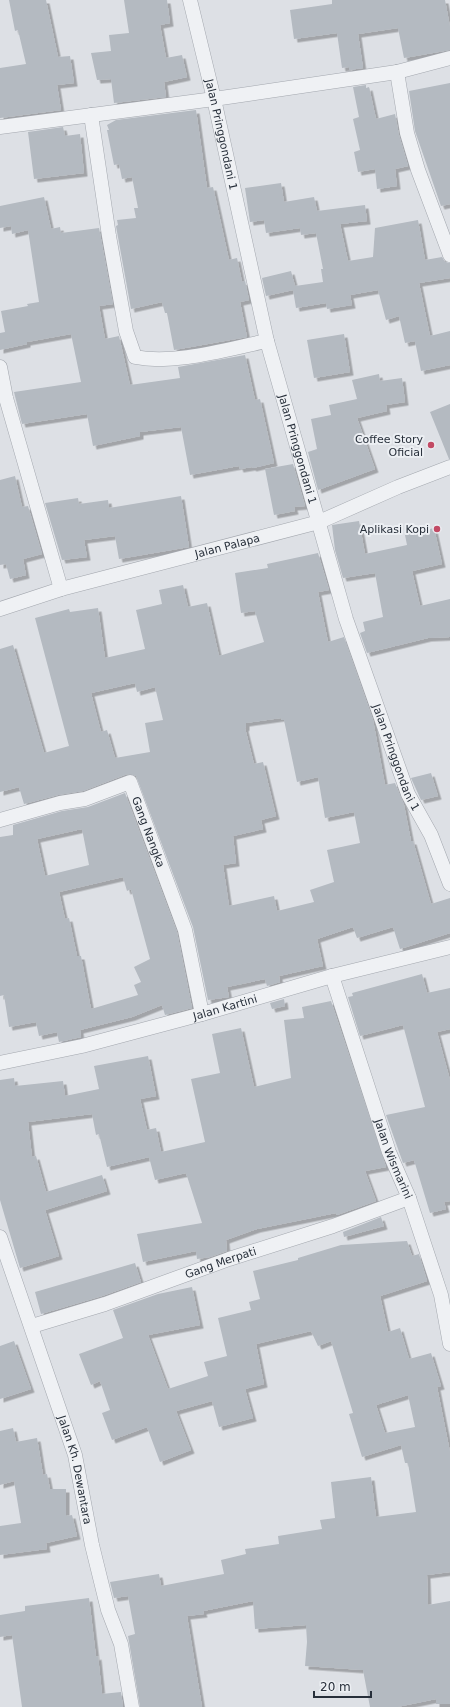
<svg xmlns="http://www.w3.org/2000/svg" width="450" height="1707" viewBox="0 0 450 1707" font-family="'DejaVu Sans',sans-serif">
	<defs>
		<filter id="shadow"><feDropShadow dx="3.5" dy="3.5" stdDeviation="0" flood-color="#0004"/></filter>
	</defs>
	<rect width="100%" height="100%" fill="#dde0e5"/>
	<path fill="#b4bac1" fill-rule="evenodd" filter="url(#shadow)" d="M9 0H46L58 57 70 56 74 83 57 85 61 110 0 118V68L26 64 18 30 15 31Z
		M124 0H167L170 23 160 25 166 58 182 55 187 77 164 82 166 97 114 103 111 79 97 80 91 53 111 51 109 35 129 33Z
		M332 0H445L450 27V50L404 58 398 28 358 34 363 68 349 70V67L342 68 337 33 294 39 290 10 332 4Z
		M450 83V204L441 206 415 131 409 91Z
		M366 85V88L369 87 376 119 395 114 399 135 408 166 395 169 397 186 377 189 375 169 358 172 354 152 360 150 353 119 359 117 353 87Z
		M196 110 207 188 213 187 229 260 237 258 242 282 245 281 249 300 240 302 247 337 174 350 167 313H165L162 302 131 309 116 226 118 225 117 220 136 218 134 208H138L132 177 122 179 119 164 114 165 107 130H109L107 125 116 120Z
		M63 127 65 136 80 134 84 173 34 179 28 132Z
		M281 183 284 202 314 197 317 211 365 205 367 221 340 224 348 261 373 257 375 228 418 220 425 260 442 257 445 262 450 263V278L419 283 430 336 450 331V365L421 371 415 341 405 343 399 316 386 320 378 290 350 295 352 305 327 309 326 303 296 308 293 290 266 296 262 278 291 271 295 286 323 282 321 269H323L316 233 301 235 300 228 266 233 264 220 250 222 245 188Z
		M44 197 51 229 60 227 61 233 99 228 113 304 99 306 105 339 119 336 130 385 180 378 178 367 245 355 255 400 260 399 274 463 253 468 252 467 240 469 239 466 190 475 181 427 140 432V436L93 446 87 414 22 424 14 392 81 382 71 334 27 342V344L0 350V333L5 332 1 311 28 306 27 304 39 302 28 230 12 234 11 226 0 228V206Z
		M344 334 350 372 314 378 307 340Z
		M379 374 380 381 402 378 405 402 386 405 387 411 357 418 375 469 318 490 308 452 317 449 311 419 331 415 329 405 357 399 352 380Z
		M450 404V459H449L430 412Z
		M293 464 305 506 294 507 295 511 274 515 265 469Z
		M15 476 22 507 28 506 42 554 23 559 26 575 10 579 6 564 0 565V480Z
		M181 496 189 547 119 559 115 536 84 540 87 557 62 560 45 503 78 498 79 504 108 500 109 508Z
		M359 521 365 554 407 545 405 535 434 528 442 564 412 571 420 606 450 599V637L428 638 367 653 360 633 365 631 363 622 383 617 375 573 343 578 335 550 332 525Z
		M318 553 329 590 318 592 328 642 344 637 373 720 385 785 395 783 404 805 411 841H413L431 904 450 898V933L400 949 393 927 357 938 353 927 317 939 323 966 279 976 280 982 267 986 265 979 227 987 229 997 208 1000 193 927 136 776 127 774 83 791 58 795 24 804 19 787 0 792V649L13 645 44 753 69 746 35 618 69 609 70 612 98 608 105 658 145 649 136 610 162 604 159 590 183 585 188 607 207 603 219 656 264 642 255 611 241 613 235 573 268 568 267 564ZM135 683 137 692 155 687 163 720 145 723 150 752 115 758 107 730 101 732 91 693ZM281 718 282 720H284L297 782 318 777 325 818 354 812 360 843 327 850 334 882 310 890 314 902 277 911 274 896 229 906 223 865 236 863 233 836 263 829 261 820 276 816 263 762 254 764 245 728 246 727V723Z
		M431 773 438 796 421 800 411 778Z
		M125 793 177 932 192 1008 165 1015 162 1005 132 1017 80 1030 81 1037 59 1042 57 1032 39 1036 36 1022 9 1027 4 995 0 996V837L13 835V825L62 811 88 807ZM82 829 89 865 45 876 37 839ZM123 877 127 891 131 889 150 959 134 967 141 982 134 985 138 995 91 1009 81 956H77L69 918 65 919 59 892Z
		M422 974 427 993 450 988V1029L437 1032 450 1080V1201L444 1202 446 1209 430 1213 414 1160 403 1163 386 1115 425 1107 403 1025 360 1036 348 997 353 996 352 993Z
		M284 999 285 1006 272 1009 270 1003Z
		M331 1001 386 1167 365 1171 376 1201 337 1215 336 1213 257 1229 226 1240 227 1251 210 1257 197 1259 196 1251 143 1262 137 1234 202 1223 186 1173 155 1180 149 1157 107 1167 99 1134 96 1135 92 1114 28 1122 32 1157 36 1156 46 1192 102 1175 107 1191 45 1210 59 1256 20 1268 0 1200V1080L14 1078 15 1086 63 1081 65 1096 99 1089 94 1066 148 1056 156 1096 140 1099 147 1130 156 1128 161 1152 205 1142 191 1079 220 1073 212 1034 241 1028 254 1087 291 1078 284 1020 304 1018 302 1007Z
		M381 1217 384 1226 344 1237 343 1232Z
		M407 1241 412 1256 419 1254 427 1281 380 1296 388 1332 400 1328 409 1359 431 1353 441 1386 437 1387 450 1452V1572L427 1575 428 1605 450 1601V1704H436V1699L397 1707H370L363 1670 305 1666 307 1642 306 1625 255 1629 253 1601 203 1611 204 1614 187 1616 202 1707H140L128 1636 135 1634 128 1596 114 1598 110 1582 159 1574 161 1586 224 1574 221 1560 246 1554 245 1549 279 1544 278 1536 322 1529 320 1520 335 1518 331 1482 371 1477 376 1517 416 1512 408 1463H405L401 1445 362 1457 349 1414 353 1413 331 1341 318 1346 311 1331 256 1344 264 1384 245 1389 253 1418 219 1427 212 1401 176 1411 191 1450 160 1462 147 1427 112 1440 102 1413 110 1410 100 1381 91 1385 79 1354 123 1338 113 1310 158 1294 192 1287 200 1325 148 1335 168 1389 208 1376 204 1362 227 1356 218 1318 251 1310 249 1302 260 1299 253 1271 298 1260V1258L341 1245ZM408 1395 415 1427 385 1433 376 1405Z
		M135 1263 141 1282 102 1296 41 1314 35 1292Z
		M14 1341 31 1389 0 1399V1346Z
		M13 1428 16 1442 37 1438 43 1475 47 1474 50 1489H66V1516L72 1515 77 1536 46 1543 47 1549 0 1555V1526L21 1523 14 1481 0 1485V1431Z
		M89 1598 96 1657 98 1656 102 1694 121 1692 123 1707H22L12 1635 0 1637V1615L25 1611V1606Z"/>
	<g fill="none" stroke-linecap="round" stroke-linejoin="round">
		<g stroke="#a3a7ae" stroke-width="15">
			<g id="street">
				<path id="s1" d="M190 0 214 99 267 341 346 619 408 794 431 835 450 884"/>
				<path d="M397 72 407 133 418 170 450 255"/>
				<path d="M91 115 109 236 126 331 135 357C175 365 227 349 267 341"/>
				<path d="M0 127 214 99 397 72 450 58"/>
				<path d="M0 367 6 398 61 589"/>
				<path id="s2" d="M0 609 61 589 319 522 398 487 450 467"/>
				<path id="s3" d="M0 820 60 803 85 799 130 782 185 930 202 1014"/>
				<path id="s4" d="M332 976 389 1152 409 1198 441 1295 450 1344"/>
				<path id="s5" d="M0 1063 82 1046 202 1014 332 976 450 947"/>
				<path id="s6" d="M0 1237 75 1455 92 1545 108 1610 121 1644 132 1707"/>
				<path id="s7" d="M32 1326 105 1304 229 1259 333 1226 409 1198"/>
			</g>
		</g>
		<use href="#street" stroke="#eff1f4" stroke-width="14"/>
	</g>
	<g fill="#c24a64" stroke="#eceff3" stroke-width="1.5">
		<circle cx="431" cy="445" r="4"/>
		<circle cx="437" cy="529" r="4"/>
	</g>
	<g text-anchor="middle" stroke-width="4" stroke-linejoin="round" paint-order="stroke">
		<g font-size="11" fill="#272f3a" stroke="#eceff3">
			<text dy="4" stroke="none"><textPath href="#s1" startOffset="138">Jalan Pringgondani 1</textPath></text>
			<text dy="4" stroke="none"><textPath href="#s1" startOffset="462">Jalan Pringgondani 1</textPath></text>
			<text dy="4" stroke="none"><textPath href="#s2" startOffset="236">Jalan Palapa</textPath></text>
			<text dy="4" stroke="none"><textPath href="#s1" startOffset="786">Jalan Pringgondani 1</textPath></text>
			<text dy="4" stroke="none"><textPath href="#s3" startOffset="189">Gang Nangka</textPath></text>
			<text dy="4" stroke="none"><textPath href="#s5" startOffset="232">Jalan Kartini</textPath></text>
			<text dy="4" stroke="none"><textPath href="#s4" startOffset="193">Jalan Wismarini</textPath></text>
			<text dy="4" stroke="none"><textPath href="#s7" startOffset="199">Gang Merpati</textPath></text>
			<text dy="4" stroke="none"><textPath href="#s6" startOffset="245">Jalan Kh. Dewantara</textPath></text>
		</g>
		<g font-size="11" fill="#272f3a" stroke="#eceff3" text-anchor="end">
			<text x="423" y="443">Coffee Story<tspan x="423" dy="13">Oficial</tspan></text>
			<text x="429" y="533">Aplikasi Kopi</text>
		</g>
	</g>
	<path d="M314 1691v6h57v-6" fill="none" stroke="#272f3a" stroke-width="2"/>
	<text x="320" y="1691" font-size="12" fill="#272f3a" stroke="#eceff3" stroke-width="3" paint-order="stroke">20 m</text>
</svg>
